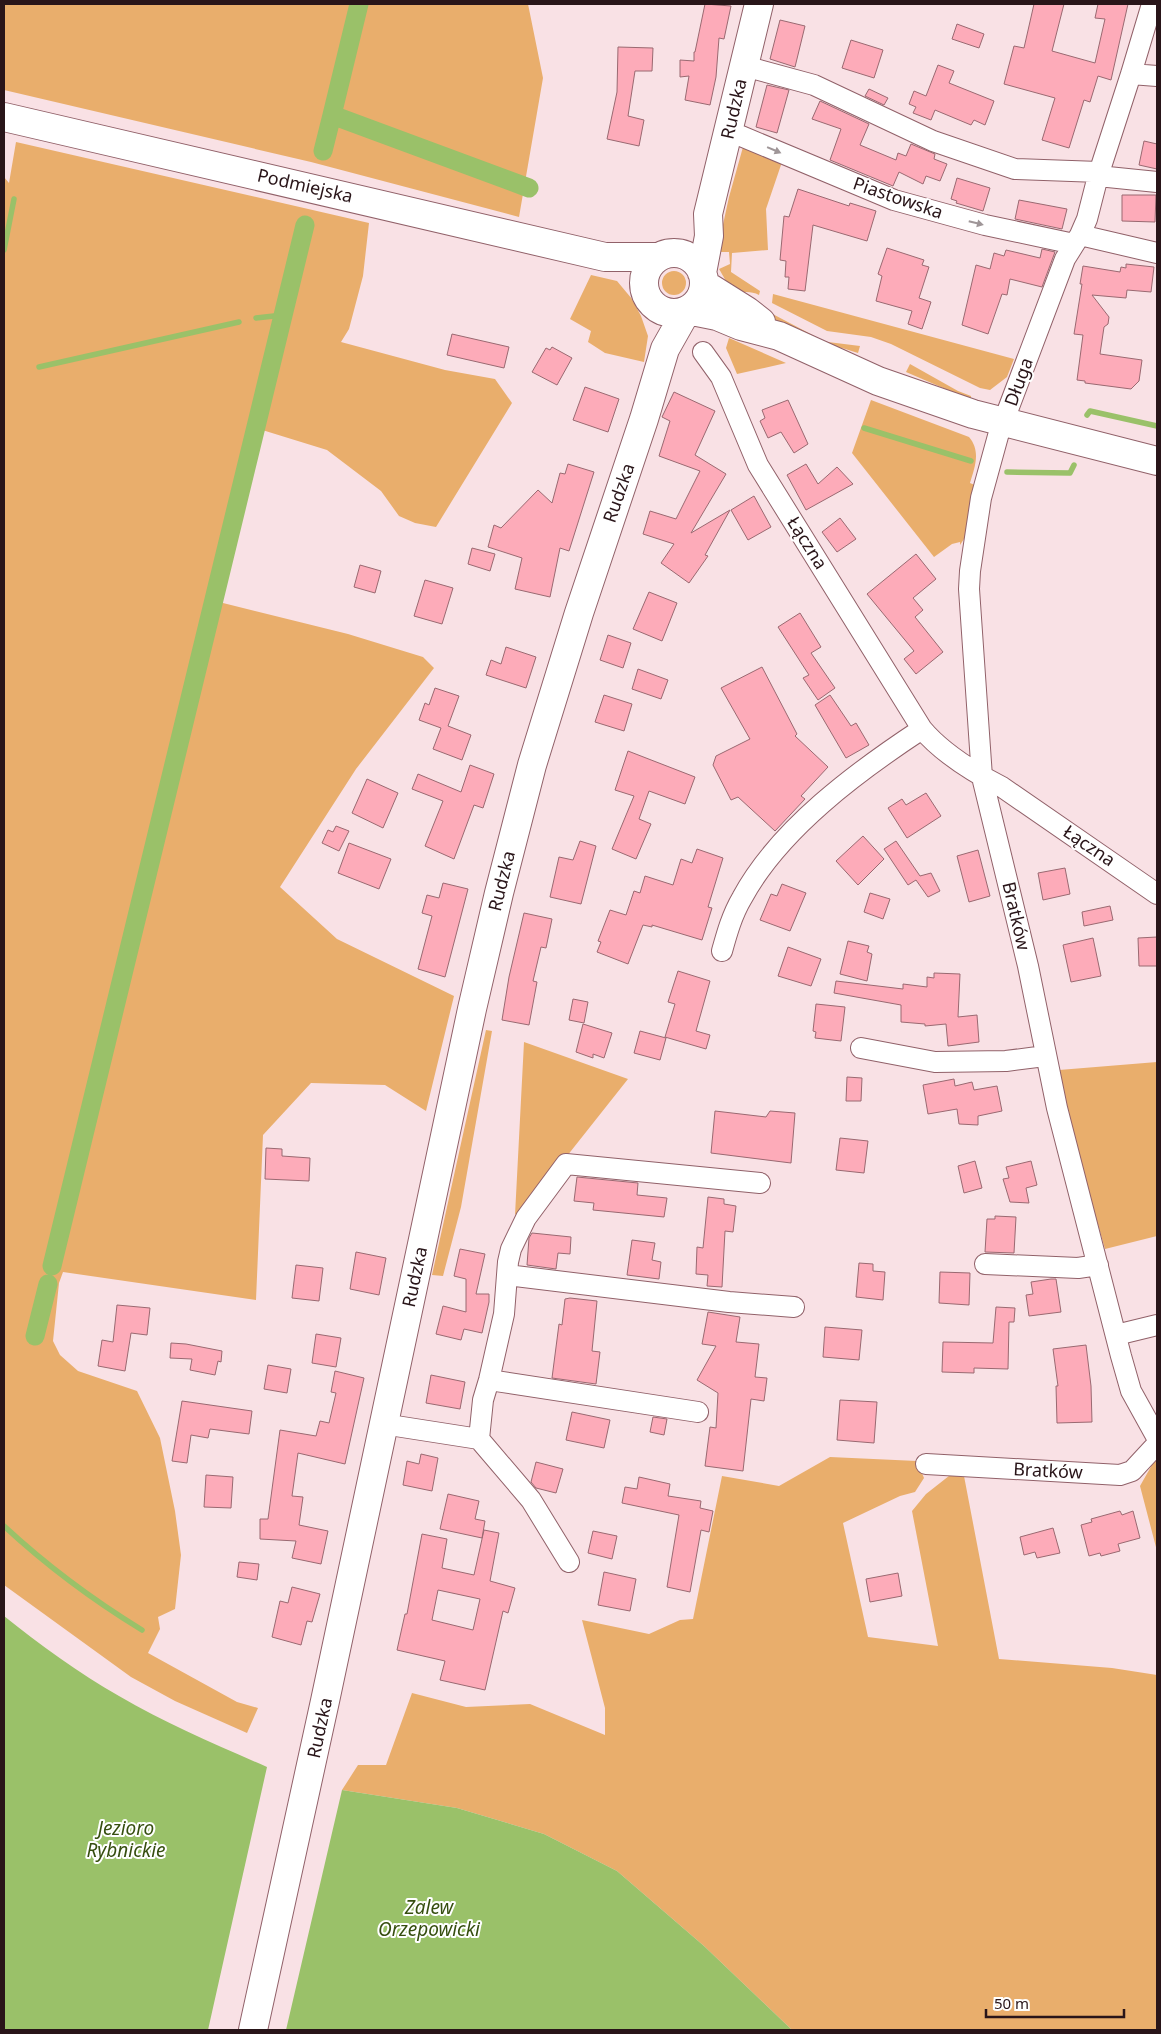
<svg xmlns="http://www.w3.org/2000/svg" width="1161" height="2034" viewBox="0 0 1161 2034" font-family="'Noto Sans',sans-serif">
	<rect width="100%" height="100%" fill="#f9e1e5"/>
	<path fill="#e9ae6c" d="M4 4H528L543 78 519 217 311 162 4 90Z
		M16 142 369 223 363 276 349 329 341 342 445 370 495 379 512 403 436 527 415 523 399 516 381 491 327 450 259 429 219 602 348 634 423 657 434 668 356 769 280 887 337 939 454 996 426 1111 385 1085 311 1083 263 1135 256 1300 63 1272 59 1283 53 1341 60 1355 78 1371 137 1391 160 1438 175 1511 181 1555 175 1609 158 1617 160 1629 148 1653 237 1702 258 1708 247 1733 175 1701 131 1677 4 1585V177L9 183Z
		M743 147 782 162 766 209 768 250 732 253 731 272 760 291 759 295C751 290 742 294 734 290 728 287 723 275 719 269L730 264 729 252H717L729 197Z
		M662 283a12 12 0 1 1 24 0a12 12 0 1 1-24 0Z
		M591 275 617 281 632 299 641 316 648 336 644 362 605 353 588 342 591 331 570 319Z
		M773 294 1014 359 1007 377 990 390 980 388 891 344 871 337 827 331 772 303Z
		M765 310 822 340 828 342 860 346 858 353 842 348 822 346 766 316Z
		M729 338 786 363 737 374 726 348Z
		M910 364 958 391 971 396V400L906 372Z
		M871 400 969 437C981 451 975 467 970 483L977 486 966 536 960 545V542L952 544 934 557 852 453Z
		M486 1030 492 1031 461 1207 443 1276 432 1275Z
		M524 1042 628 1079 567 1156 515 1215Z
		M1157 1062V1236L1105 1249 1074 1141 1059 1070Z
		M1157 1456V1551L1140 1486Z
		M830 1457 917 1461 924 1478 915 1492 900 1496 843 1523 868 1637 938 1646 912 1511 926 1494 954 1472 964 1476 999 1659 1112 1668 1157 1675V2030H792L704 1946 617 1871 544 1834 457 1808 342 1790 358 1765H386L412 1693 466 1707 530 1704 605 1735V1708L582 1620 649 1634 680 1620 693 1619 722 1476 779 1486Z"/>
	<path fill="#9ac169" d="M4 1616C40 1645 79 1673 119 1696 167 1724 217 1745 267 1767L208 2030H4Z
		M342 1790 457 1808 544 1834 617 1871 704 1946 792 2030H286Z"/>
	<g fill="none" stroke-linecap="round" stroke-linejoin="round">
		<path stroke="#9ac169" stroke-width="5.5" d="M4 250 14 199
			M256 318 283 315
			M39 367 239 322
			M1087 415 1090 411 1157 426
			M864 428 971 461
			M1007 472 1070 473 1074 465
			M4 1526C46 1565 93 1600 142 1630"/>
		<path stroke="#9ac169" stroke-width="19" d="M359 4 332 115 529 188
			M323 151 332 115
			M52 1266 305 225
			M35 1336 48 1284"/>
	</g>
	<path fill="#fdabb9" stroke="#9a6971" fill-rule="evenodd" d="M705 4 731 6 724 39 719 38 716 77 710 105 685 100 689 76 680 77V60L694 61V52H695Z
		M1034 4H1064L1052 51 1095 63 1105 19 1095 18 1098 4H1128L1111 80 1098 76 1090 102 1084 100 1069 148 1042 140 1055 98 1004 84 1014 46 1024 48Z
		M780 20 805 26 795 67 770 59Z
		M957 24 984 34 979 48 952 39Z
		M851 40 883 50 874 78 842 68Z
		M618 47 653 48 652 71H635L628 116 644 120 639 146 607 139 617 92Z
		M938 65 954 71 949 83 994 101 985 125 974 120 971 125 935 110 931 120 913 113 916 107 909 104 914 91 926 96Z
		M767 85 789 90 777 133 756 127Z
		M869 89 888 98 884 105 865 96Z
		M820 101 869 124 860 145 896 160 898 153 906 156 911 144 935 154 934 159 947 164 940 181 926 176 923 184 899 172 893 186 830 160 841 129 812 119Z
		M1144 141 1157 144V169L1139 165Z
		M957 178 990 188 983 211 956 203 957 201 951 199Z
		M798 189 849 206 850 203 876 211 867 241 813 225 805 291 788 289 789 277H785L786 261 780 260 784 216 789 217Z
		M1122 195H1156L1155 222 1122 221Z
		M1019 200 1067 209 1062 229 1015 219Z
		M887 248 924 260 922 265 929 267 919 298 931 302 922 329 908 324 912 311 876 301 882 276 878 274Z
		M1042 249 1055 252 1042 287 1010 279 1007 295 1002 294 988 334 962 325 976 265 990 269 994 253 1004 256 1006 250 1040 258Z
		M1126 264 1154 267 1151 292 1127 290 1126 298 1092 295 1109 317 1108 324 1104 327 1100 354 1142 360 1139 381 1131 389 1085 383V381L1077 380 1083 335 1074 334 1082 284H1080L1083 266 1120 272 1121 267 1126 268Z
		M452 334 509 347 504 368 447 355Z
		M552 347 572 358 557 385 532 372 546 348 550 350Z
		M585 387 619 399 608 432 573 420Z
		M674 392 715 411 695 455 726 474 691 533 730 510 705 555 708 556 689 583 661 563 674 544 643 534 650 511 676 519 700 471 659 456 670 421 662 417Z
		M788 400 808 444 794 453 781 432 768 438 760 421 765 418 762 410Z
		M568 464 594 472 569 551 560 548 550 597 515 589 522 558 488 547 494 525 501 528 538 490 552 503 560 473 565 474Z
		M806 464 818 484 837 467 853 484 806 510 787 475Z
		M754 496 771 527 748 540 731 510Z
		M840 518 856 539 837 552 822 532Z
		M472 548 495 554 490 571 468 564Z
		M916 554 936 579 913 598 923 610 915 617 943 652 916 674 904 659 914 651 867 594Z
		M360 565 381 571 375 593 354 587Z
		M425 580 453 588 442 624 414 616Z
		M649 592 677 603 662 641 633 629Z
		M800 613 821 647 811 653 835 688 818 700 803 678 809 675 778 627Z
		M608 635 631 643 623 668 600 660Z
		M506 647 536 657 526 688 486 675 491 660 501 664Z
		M762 667 797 734 795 736 828 767 801 796 805 799 775 831 738 797 731 800 713 765 716 756 750 739 721 688Z
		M638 669 668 680 661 699 632 689Z
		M435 688 459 696 448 726 471 735 462 760 433 749 441 728 419 720 425 703 429 705Z
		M604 695 632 704 624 731 595 722Z
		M830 695 851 726 856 723 869 745 846 758 815 705Z
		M628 751 695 777 685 804 649 791 639 819 651 824 636 859 612 849 634 796 615 790Z
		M470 765 494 774 483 808 474 805 454 859 425 846 443 801 412 789 418 774 461 792Z
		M367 779 398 793 383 828 352 813Z
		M926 793 941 816 907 838 888 808 902 799 906 805Z
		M336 826 349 831 339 851 322 843 328 830 333 832Z
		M863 836 884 859 858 885 836 861Z
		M580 841 596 846 581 904 550 897 559 857 573 860Z
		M896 841 920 876 931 873 940 891 928 897 916 880 908 885 884 849Z
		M349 843 391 859 379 889 338 873Z
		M697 849 723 858 708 907 712 908 702 940 652 925V927L643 925 628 964 597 952 601 942 598 941 610 910 626 915 634 891 640 893 645 876 673 885 681 859 692 863Z
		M978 850 990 896 969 902 957 856Z
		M1065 868 1070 894 1043 900 1038 873Z
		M443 883 468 889 445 977 418 969 432 916 422 913 427 895 439 898Z
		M782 884 806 893 790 931 760 920 771 894 777 896Z
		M870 893 890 899 883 919 864 912Z
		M1110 906 1113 920 1084 926 1082 912Z
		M524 913 552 919 546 948 541 947 533 981 537 982 529 1025 502 1020 509 977Z
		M1157 937V966H1139L1138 938Z
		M1093 938 1101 976 1071 982 1063 945Z
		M848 941 869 946 867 952 872 954 867 981 840 974Z
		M788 947 821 959 811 986 778 976Z
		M678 971 710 981 696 1031 710 1035 706 1049 665 1037 675 1004 668 1002Z
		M934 973 960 974 958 1017 977 1015 979 1042 948 1046 946 1024 925 1026V1024L901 1022V1005L834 993 836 981 903 989V984L927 987V977L934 978Z
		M573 999 588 1002 584 1023 569 1020Z
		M816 1004 845 1007 841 1041 815 1038 816 1032 813 1031Z
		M583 1024 612 1033 604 1058 593 1054V1058L576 1052Z
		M640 1031 666 1038 660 1060 634 1053Z
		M847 1077 862 1078 861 1101H846Z
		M954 1079 955 1086 972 1082 974 1090 997 1086 1002 1111 978 1116V1125L959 1124 957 1109 928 1114 923 1085Z
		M715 1111 766 1117 770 1111 795 1113 791 1163 711 1153Z
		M840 1138 868 1141 864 1173 836 1170Z
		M266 1148 282 1149V1156L310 1158 309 1181 265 1179Z
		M975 1161 982 1188 964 1193 958 1166Z
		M1031 1161 1037 1185 1026 1188 1029 1203 1010 1202 1003 1179 1009 1178 1006 1167Z
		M577 1177 638 1183 637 1195 667 1198 664 1217 593 1210 594 1203 574 1201Z
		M708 1197 724 1199V1204L736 1206 733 1232 725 1231 722 1287 707 1286 708 1275 696 1274 697 1247 703 1248Z
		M995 1216 1016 1217 1014 1253 985 1252 987 1219H995Z
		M532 1233 571 1237 570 1254 558 1253 556 1269 527 1265 529 1238Z
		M632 1240 655 1243 652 1260 661 1262 659 1279 627 1275Z
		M460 1249 485 1254 476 1294H489V1302L482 1333 464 1329 461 1340 436 1334 443 1306 466 1312V1279L454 1276Z
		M356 1252 386 1258 379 1295 350 1289Z
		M859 1263 873 1264V1271L885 1272 883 1300 856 1297Z
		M296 1265 323 1268 319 1301 292 1298Z
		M940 1272 970 1273 969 1305 939 1303Z
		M1051 1279H1056L1061 1312 1029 1316 1026 1295 1033 1294 1031 1282Z
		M570 1298 597 1301 592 1351 600 1352 596 1384 552 1378 559 1324 562 1325 565 1299Z
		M117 1305 150 1308 147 1335 131 1333 125 1371 98 1366 102 1340 113 1342Z
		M996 1307 1015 1308 1014 1322H1009L1008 1369 974 1368V1373L942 1372 943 1342 993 1343Z
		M708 1312 740 1317 736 1342 759 1344 755 1377 767 1378 764 1401 751 1399 743 1471 705 1466 710 1427 716 1428 718 1393 697 1380 716 1346 702 1344Z
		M825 1327 862 1330 859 1360 823 1357Z
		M316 1334 341 1338 336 1367 312 1363Z
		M171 1343 186 1344 222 1351 221 1362 218 1361 215 1375 190 1370 192 1359 170 1358Z
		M1086 1345 1091 1386 1092 1422 1057 1423 1056 1386H1058L1053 1349Z
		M268 1365 291 1369 287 1393 264 1389Z
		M335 1371 364 1378 345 1464 298 1453 292 1496 303 1497 299 1525 328 1531 321 1564 292 1558 296 1541 260 1539V1519H268L280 1430 316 1436 320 1421 329 1423 336 1393 331 1392Z
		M431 1375 465 1382 460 1409 426 1403Z
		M840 1400 877 1402 874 1443 837 1440Z
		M182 1401 252 1411 249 1434 210 1429 208 1438 191 1435 187 1463 172 1461Z
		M572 1412 610 1420 604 1448 566 1440Z
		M653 1417 667 1419 664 1435 650 1432Z
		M421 1454 438 1458 432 1491 403 1485 407 1461 419 1464Z
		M536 1462 563 1469 556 1493 536 1488 531 1482Z
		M206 1475 233 1477 231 1508 204 1507Z
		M639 1477 670 1484 668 1496 701 1501 700 1508 713 1511 709 1532 701 1530 690 1592 667 1587 679 1515 622 1503 625 1487 637 1489Z
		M448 1494 479 1501 475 1519 485 1521 482 1538 440 1529Z
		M1120 1511 1122 1515 1133 1511 1140 1538 1118 1544 1120 1551 1101 1556 1100 1553 1089 1556 1081 1525 1092 1522 1091 1519Z
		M1053 1528 1060 1553 1037 1558 1035 1552 1024 1555 1020 1537Z
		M484 1530 499 1533 490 1581 515 1588 508 1613 503 1611 485 1690 440 1680 445 1661 397 1650 405 1614H407L422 1534 447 1539 442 1568 474 1575ZM438 1590 480 1599 473 1630 432 1620Z
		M593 1531 617 1536 612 1559 588 1553Z
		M239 1562 259 1564 257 1580 237 1577Z
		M604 1572 636 1579 630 1611 598 1605Z
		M898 1573 902 1596 870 1602 866 1579Z
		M292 1587 320 1594 312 1622 307 1621 301 1645 272 1637 280 1601 288 1603Z"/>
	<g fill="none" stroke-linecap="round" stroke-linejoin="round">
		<g stroke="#916169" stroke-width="22">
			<path id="street" d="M1152 4 1131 74 1098 176 1087 219 1080 235 1065 259 998 436 981 498 970 571 969 589 982 777 1028 966 1057 1108 1121 1356 1131 1391 1157 1438
				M744 66 814 85 933 141 1015 169 1099 172
				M1131 74 1157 76
				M728 133 741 136 894 200 985 225 1074 244
				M1098 176 1157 182
				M1080 235 1157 253
				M703 352 721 377 758 465 922 729C943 754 973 772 1002 787L1157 894
				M722 951C727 933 732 915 742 898 779 829 858 771 922 729
				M861 1048 935 1062 1006 1061 1045 1056
				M985 1264 1078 1268 1098 1265
				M507 1275 729 1302 794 1307
				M1116 1335 1157 1325
				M489 1380 698 1412
				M383 1424 479 1439 483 1400 489 1380 504 1314 508 1262 511 1249 526 1218 566 1164 760 1183
				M479 1439 531 1500 569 1562
				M926 1464 1120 1475 1132 1471 1157 1444"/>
		</g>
		<g stroke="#916169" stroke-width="30">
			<path id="secondary" d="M4 117 605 257H658
				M644 283a30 30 0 1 1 60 0a30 30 0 1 1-60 0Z
				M702 273 709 236 708 214 759 4
				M704 284 747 311 761 322
				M687 310 717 316 741 326 779 336 878 381 973 414 1157 461
				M253 2030 325 1701 472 1009 499 893 532 765 579 613 644 419 665 349 687 310"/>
		</g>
		<use href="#street" stroke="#fff" stroke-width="20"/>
		<use href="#secondary" stroke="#fff" stroke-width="28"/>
	</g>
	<defs><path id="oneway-solid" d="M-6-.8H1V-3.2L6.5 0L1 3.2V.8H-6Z" transform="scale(1.25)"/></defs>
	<g fill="#9f9698">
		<use href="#oneway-solid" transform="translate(774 150) rotate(23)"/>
		<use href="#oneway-solid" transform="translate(976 223) rotate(14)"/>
	</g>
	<g text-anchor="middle" stroke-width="4" stroke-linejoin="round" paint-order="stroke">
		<g font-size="18" fill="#291519" stroke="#fff">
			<text transform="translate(734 109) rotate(-77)" y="6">Rudzka</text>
			<text transform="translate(305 186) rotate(13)" y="6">Podmiejska</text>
			<text transform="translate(898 198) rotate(19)" y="6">Piastowska</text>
			<text transform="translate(1019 382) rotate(-70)" y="6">Długa</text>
			<text transform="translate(619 493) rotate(-71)" y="6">Rudzka</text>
			<text transform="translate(807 543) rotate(58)" y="6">Łączna</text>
			<text transform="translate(1089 846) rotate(34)" y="6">Łączna</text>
			<text transform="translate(502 881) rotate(-76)" y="6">Rudzka</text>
			<text transform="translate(1016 916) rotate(77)" y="6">Bratków</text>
			<text transform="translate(415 1277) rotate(-78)" y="6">Rudzka</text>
			<text transform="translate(1048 1471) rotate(3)" y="6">Bratków</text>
			<text transform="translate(320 1728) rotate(-78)" y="6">Rudzka</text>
		</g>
		<g font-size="19" font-style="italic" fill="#364e0f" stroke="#fff">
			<text x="126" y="1835">Jezioro<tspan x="126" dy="22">Rybnickie</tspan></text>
			<text x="429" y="1914">Zalew<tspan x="429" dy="22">Orzepowicki</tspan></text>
		</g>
	</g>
	<rect width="1161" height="2034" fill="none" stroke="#291519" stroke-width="10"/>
	<path d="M986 2009v8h138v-8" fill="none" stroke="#291519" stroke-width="2.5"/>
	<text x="994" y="2009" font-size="15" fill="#291519" stroke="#ffffff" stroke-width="4" paint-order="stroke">50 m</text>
</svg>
